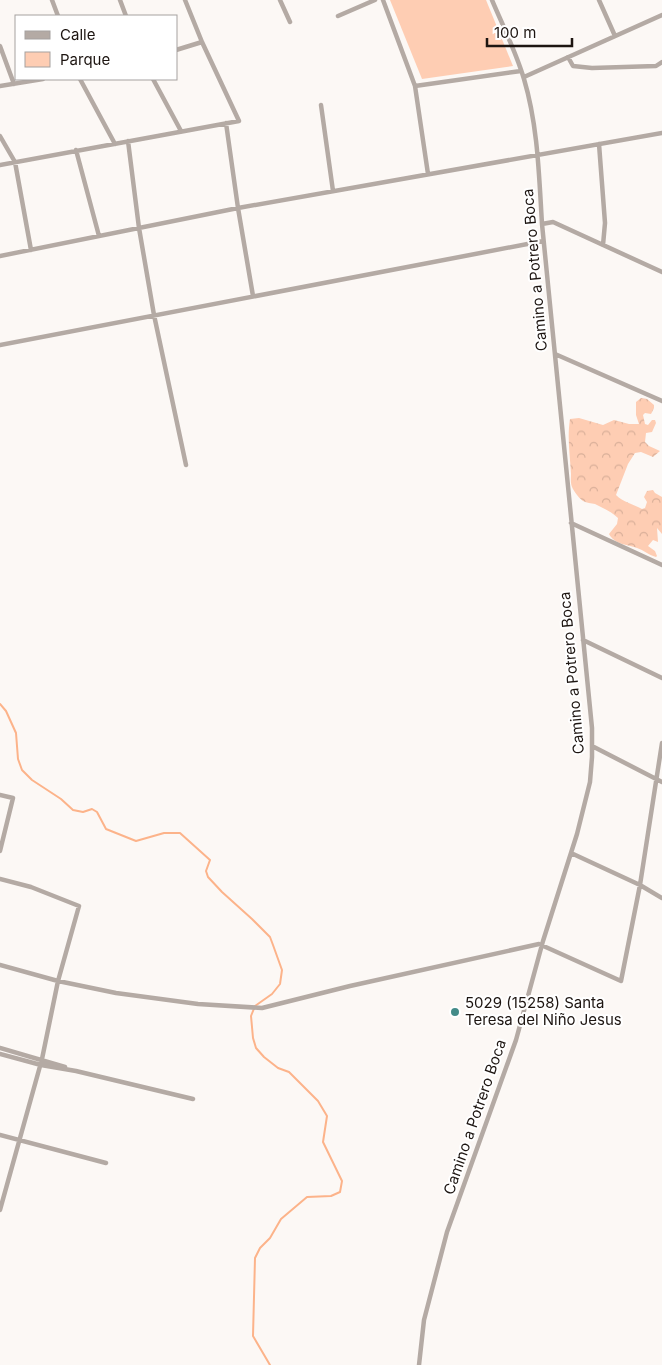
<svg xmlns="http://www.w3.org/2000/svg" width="662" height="1365" viewBox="0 0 662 1365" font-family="Inter,sans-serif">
	<defs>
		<pattern id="forest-crowns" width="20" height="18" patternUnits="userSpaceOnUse" patternTransform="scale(1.25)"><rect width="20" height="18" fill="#fecdb3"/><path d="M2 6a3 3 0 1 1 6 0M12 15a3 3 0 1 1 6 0" fill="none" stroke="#d9af99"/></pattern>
	</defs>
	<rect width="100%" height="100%" fill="#fcf8f5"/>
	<path fill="#fecdb3" d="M390 0H486L513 66 422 79Z"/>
	<path fill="url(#forest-crowns)" d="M641 398 647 399 654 405V408L651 414 645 413 643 415 645 424 648 425 652 420H655L656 423 652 432 646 433 645 442 649 446 660 451 653 457 641 452 635 453 628 464 616 495C623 502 633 504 642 509L645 508 647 502 644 497 647 491 653 490 655 493 662 497V534L657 528 658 542 653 540 648 546 655 551 657 556 656 557C648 555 644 550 637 548 627 544 615 545 609 534L617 524 618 518C612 512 603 508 595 504 591 503 587 503 583 501 580 499 575 493 573 489 570 484 571 479 571 474 570 455 567 438 570 419L579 418 603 425 614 420 629 424H639L636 415V402Z"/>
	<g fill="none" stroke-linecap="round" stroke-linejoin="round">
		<path stroke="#fcb38a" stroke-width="2" d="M0 704 6 711 16 733 18 759 22 770 32 780 61 799 73 810 83 812 92 809 97 812 106 829 136 841 164 833H180L210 860 206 871 208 877 222 892 252 919 270 937 273 945 282 970 280 984 272 994 255 1006 251 1016 253 1038 256 1048 264 1057 278 1068 289 1072 318 1101 327 1116 323 1142 342 1181 340 1192 331 1196 307 1197 281 1219 270 1238 260 1248 255 1258 253 1336 270 1365"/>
		<path stroke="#b4aaa4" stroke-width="4.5" d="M52 0 58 16
			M120 0 126 16
			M280 0 290 22
			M383 0 415 86 428 174
			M599 0 615 36
			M338 16 375 0
			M0 46 14 84
			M176 50 202 42
			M568 57 573 66 592 68 656 66 662 62
			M524 77 662 15
			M80 79 115 144
			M153 79 181 131
			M0 86 43 79
			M415 86 521 71
			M321 105 333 191
			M226 123 238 208 253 296
			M0 136 15 162 31 250
			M128 141 139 228 154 315 186 465
			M599 144 605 223 603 245
			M76 150 99 236
			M0 165 239 121 202 42 185 0
			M542 224 553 222 662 272
			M0 256 238 208 662 133
			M0 345 543 241
			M555 354 662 401
			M571 523 662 565
			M583 640 662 678
			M592 746 662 782
			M0 795 13 798 0 851
			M571 853 640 885 662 898
			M0 879 31 887 79 906 58 981 42 1059 0 1210
			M0 965 58 981 116 993 198 1004 262 1008 350 986 539 944 621 981 640 885 662 743
			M0 1048 65 1067
			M0 1054 41 1065 76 1071 193 1099
			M0 1135 106 1163
			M419 1365 424 1320 447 1232 516 1040 543 941 577 834 590 782 592 757V728L542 224C539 176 538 126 524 79 516 52 503 26 492 0"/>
	</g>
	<circle fill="#438b88" stroke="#fff" stroke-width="2" cx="455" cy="1012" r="5"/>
	<g text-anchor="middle" stroke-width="4" stroke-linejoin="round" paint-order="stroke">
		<g font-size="15" fill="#1d1511" stroke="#fff">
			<text transform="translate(535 270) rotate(-95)" y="5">Camino a Potrero Boca</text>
			<text transform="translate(572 673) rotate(-95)" y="5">Camino a Potrero Boca</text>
			<text transform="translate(475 1117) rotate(-71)" y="5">Camino a Potrero Boca</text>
		</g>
		<g font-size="15" fill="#1d1511" stroke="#fff" text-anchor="start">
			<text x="465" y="1008">5029 (15258) Santa<tspan x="465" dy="17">Teresa del Niño Jesus</tspan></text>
		</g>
	</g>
	<rect x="15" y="15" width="162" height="65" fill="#ffffff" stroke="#a5a1a0"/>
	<rect x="25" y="31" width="25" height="8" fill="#b4aaa4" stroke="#a5a1a0"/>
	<text x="60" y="40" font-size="15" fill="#1d1511">Calle</text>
	<rect x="25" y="52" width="25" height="15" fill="#fecdb3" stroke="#a5a1a0"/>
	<text x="60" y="65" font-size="15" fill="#1d1511">Parque</text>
	<path d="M487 38v8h85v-8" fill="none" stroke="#1d1511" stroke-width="2.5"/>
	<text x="494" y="38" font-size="15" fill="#1d1511" stroke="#ffffff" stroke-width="4" paint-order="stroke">100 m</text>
</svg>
